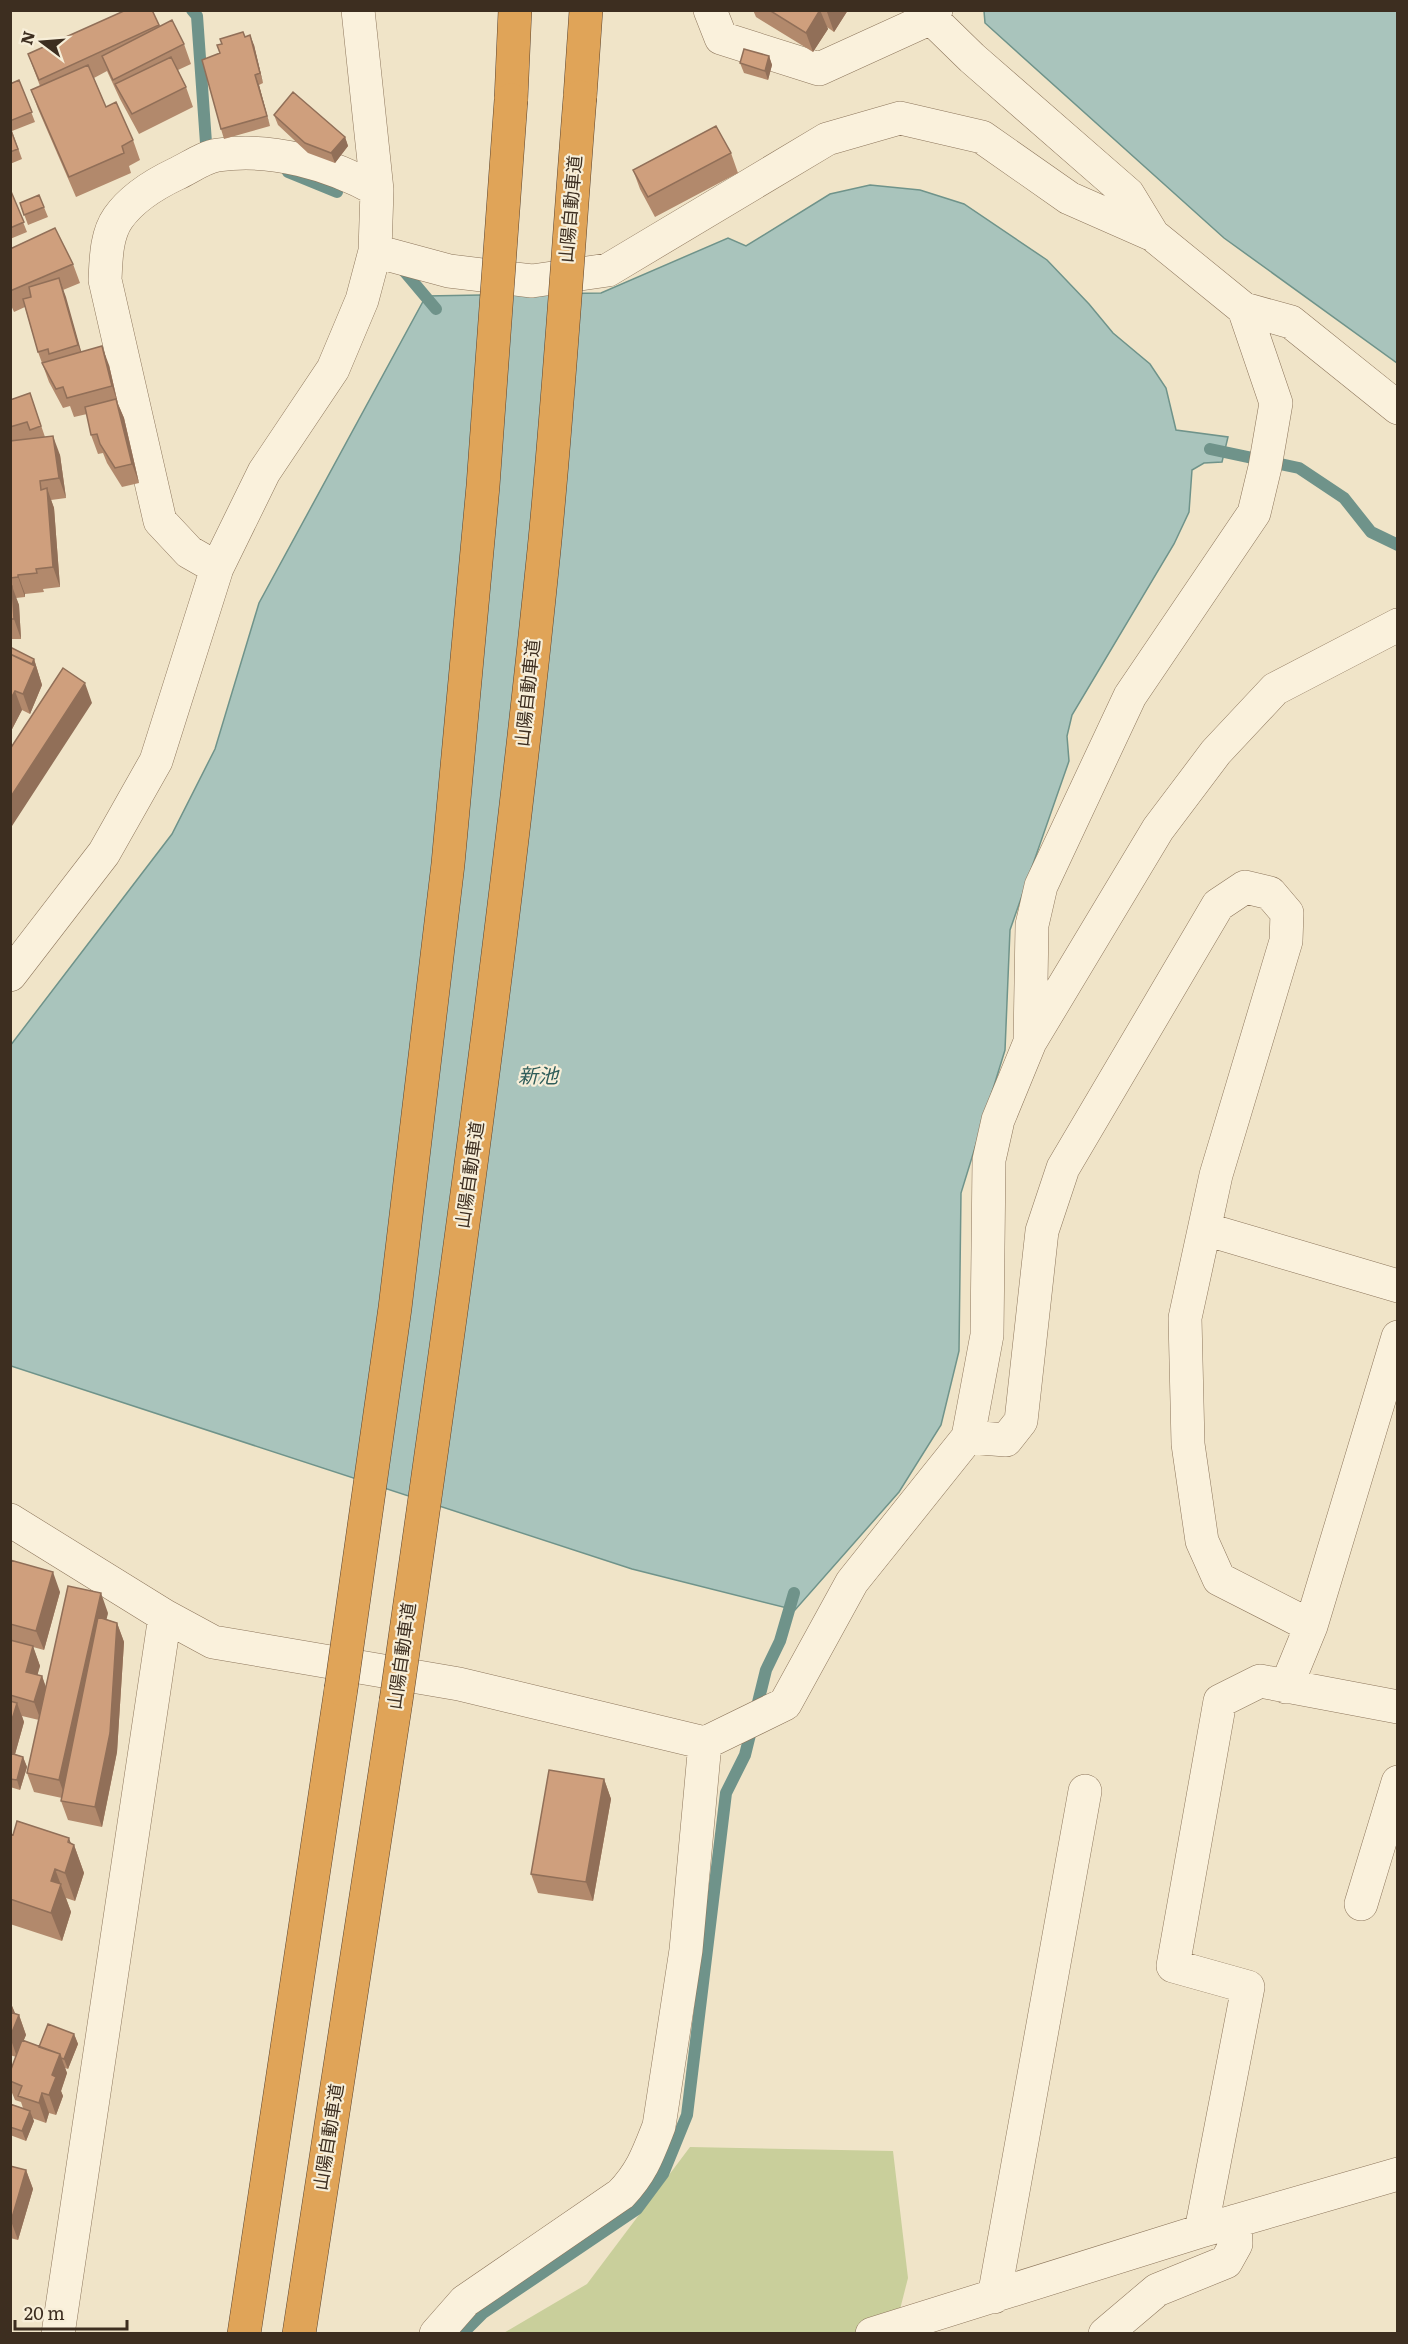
<svg xmlns="http://www.w3.org/2000/svg" width="1408" height="2344" viewBox="0 0 1408 2344" font-family="Literata,'Noto Sans JP',serif">
	<rect width="100%" height="100%" fill="#f0e4c8"/>
	<path fill="#c9cf9b" d="M690 2147 893 2151 908 2278 894 2333 502 2334 587 2284Z"/>
	<path fill="#a9c4bc" stroke="#6f938a" stroke-width="1.5" d="M984 11H1397V363L1224 238 985 23Z
		M870 185 920 190 964 204 1047 260 1089 304 1113 333 1150 364 1166 388 1176 430 1228 437 1222 462 1204 463 1192 470 1189 512 1174 544 1072 715 1067 736 1069 761 1010 930 1005 1050 961 1193 959 1351 941 1425 899 1492 795 1610 632 1569 11 1366 10 1046 172 834 215 749 259 603 426 296 601 293 728 238 746 246 830 194Z"/>
	<g fill="none" stroke-linecap="round" stroke-linejoin="round">
		<path stroke="#6f938a" stroke-width="12" d="M192 10 197 16 207 157
			M288 172 337 192
			M404 271 436 309
			M1210 449 1299 468 1344 498 1371 532 1398 545
			M462 2334 483 2313 637 2209 663 2174 687 2115 726 1793 745 1755 766 1670 780 1641 794 1593"/>
		<g stroke="#8d765c" stroke-width="34">
			<path id="minor" d="M710 10 721 38 819 69 931 18 936 10
				M931 18 972 58 1128 194 1153 235
				M375 251 449 271 532 281 608 270 827 139 900 118 982 137 1069 198 1153 235 1244 309 1276 403 1265 467 1254 513 1130 696 1041 886 1032 925 1030 1042
				M1244 309 1291 322 1398 408
				M217 568 189 552 160 521 105 280C106 260 106 235 118 218 132 198 155 184 176 174 189 168 204 157 218 155 271 147 331 164 377 190
				M10 975 104 853 156 761 217 568 264 472 333 369 362 300 375 251 377 190 358 10
				M1205 1229 1398 1286
				M968 1437 1006 1440 1021 1421 1042 1231 1063 1168 1218 905 1245 887 1270 893 1287 913 1286 941 1216 1175 1185 1318 1188 1444 1202 1541 1219 1579 1311 1626
				M10 1520 165 1616 58 2334
				M165 1616 213 1642 459 1684 705 1743
				M1286 1687 1311 1626 1398 1337
				M1361 1904 1398 1782
				M1201 2231 1248 1987 1173 1966 1220 1701 1260 1681 1398 1707
				M994 2297 1085 1791
				M436 2334 465 2301 621 2194C642 2172 648 2154 659 2126L686 1950 705 1743 785 1704 852 1582 968 1437 987 1335 989 1160 998 1120 1030 1042 1158 829 1216 752 1275 689 1398 625
				M872 2334 1201 2231 1398 2174
				M1105 2334 1157 2290 1226 2262 1236 2244 1235 2221"/>
		</g>
		<g stroke="#5b4430" stroke-width="34">
			<path id="highway" d="M580 97 586 10
				M511 100 515 10
				M244 2334 341 1689
				M299 2334 396 1701"/>
		</g>
		<use href="#minor" stroke="#faf1dc" stroke-width="33"/>
		<use href="#highway" stroke="#e0a458" stroke-width="33"/>
		<g stroke="#5b4430" stroke-width="34" stroke-linecap="butt">
			<path id="highway-bridge" d="M341 1689 395 1308 448 864 483 486 511 100
				M396 1701C451 1318 505 935 544 550 559 399 568 248 580 97"/>
		</g>
		<use href="#highway-bridge" stroke="#e0a458" stroke-width="33"/>
	</g>
	<path fill="#b2896c" d="M753 10H848L834 32 827 27 828 29 813 52 756 17Z
		M159 25 184 44 191 64 178 70 186 87 193 107 139 134 120 99 107 71 94 78 106 107 133 140 140 160 129 166 131 173 76 197 38 109 31 90 40 86 28 54Z
		M245 37 254 45 263 83 259 85 270 126 224 139 221 129 220 53 222 44Z
		M769 56 772 65 768 80 744 73 740 63Z
		M19 80 35 122 12 131 22 159 10 164V84Z
		M274 115 345 137 348 146 335 163 308 153 278 125Z
		M731 153 738 173 655 217 640 189 633 170Z
		M10 189 27 232 10 239Z
		M39 195 48 217 28 225 20 203Z
		M10 249 73 264 80 283 63 290 81 352 109 365 118 404 124 418 139 483 122 487 107 463 103 453 98 454 91 435 87 414 74 417 70 406 63 408 49 382 38 352 25 307 14 312 10 303Z
		M30 393 45 437 60 455 66 498 51 500 54 508 60 587 43 589 44 592 25 594V597L16 598 19 605 21 639H10V400Z
		M10 647 34 659 42 685 30 714 22 710 10 733Z
		M10 1560 60 1592 44 1650 33 1647 40 1666 37 1675 42 1676 46 1688 108 1613 106 1619 117 1623 124 1642 117 1752 102 1827 68 1820 61 1801 62 1798 34 1792 27 1773 39 1720 22 1716 24 1722 15 1754 23 1757 27 1767 20 1790 10 1787Z
		M604 1779 611 1799 593 1901 538 1893 531 1874Z
		M10 1834 74 1845 84 1873 75 1901 66 1898 71 1912 62 1941 10 1924Z
		M10 2001 15 2014 19 2015 26 2035 23 2041 39 2047 74 2034 78 2044 68 2069 65 2068 67 2073 61 2091 63 2096 56 2115 49 2113 46 2123 32 2118 34 2121 26 2141 10 2135V2104L23 2108 21 2102 15 2100 10 2088V2073L16 2057 10 2055Z
		M10 2166 26 2170 33 2189 18 2240 10 2238Z"/>
	<path fill="#916f58" d="M820 10 828 29 813 52 806 33Z
		M828 10H848L834 32 827 12Z
		M250 35 254 45 263 83 260 73Z
		M769 56 772 65 768 80 765 71Z
		M255 75 259 85 270 126 267 116Z
		M345 137 348 146 335 163 331 153Z
		M59 278 66 297 85 365 78 345Z
		M102 346 109 365 118 404 124 418 139 483 132 464 117 401 112 386Z
		M53 436 60 455 66 498 59 478Z
		M47 488 54 508 60 587 53 567Z
		M18 575 25 594V597L18 577Z
		M12 586 19 605 21 639 14 619Z
		M34 659 42 685 30 714 23 694 28 671Z
		M85 683 92 703 12 826 10 822V798Z
		M15 691 22 710 10 733V700Z
		M53 1572 60 1592 44 1650 36 1631Z
		M101 1593 108 1613 66 1799 59 1780Z
		M117 1623 124 1642 117 1752 102 1827 95 1807Z
		M33 1646 40 1666 33 1691 26 1672Z
		M42 1676 49 1696 41 1721 34 1702Z
		M17 1703 24 1722 12 1765 10 1762V1726Z
		M23 1757 27 1767 20 1790 17 1780Z
		M604 1779 611 1799 593 1901 586 1882Z
		M69 1838 73 1849 74 1845 84 1873 75 1901 65 1873Z
		M55 1869 71 1912 62 1941 51 1913V1881Z
		M10 2001 15 2013 10 2025Z
		M19 2015 26 2035 17 2057 10 2037Z
		M74 2034 78 2044 68 2069 64 2059Z
		M60 2054 67 2073 61 2091 63 2096 56 2115 49 2095 52 2075Z
		M42 2093 49 2113 46 2123 39 2103Z
		M30 2111 34 2121 26 2141 22 2131Z
		M26 2170 33 2189 18 2240 11 2221Z"/>
	<path fill="#cf9f7d" stroke="#916f58" stroke-width="1.5" d="M126 10H152L159 25 39 80 28 54Z
		M769 10H820L806 33Z
		M172 20 184 44 113 80 102 56Z
		M243 32 245 37 250 35 260 73 255 75 267 116 221 129 202 60 220 53 217 45 222 44 220 39Z
		M744 49 769 56 765 71 740 63Z
		M171 57 186 87 132 114 115 84Z
		M88 65 106 107 116 102 133 140 122 146 124 153 69 177 31 90Z
		M19 80 32 112 10 121V84Z
		M293 92 345 137 331 153 305 143 274 115Z
		M716 126 731 153 648 197 633 170Z
		M10 128 18 149 10 152Z
		M10 189 24 222 10 228Z
		M39 195 44 207 24 215 20 203Z
		M55 228 73 264 10 291V249Z
		M59 278 78 345 49 354 48 349 38 352 23 299 31 297 29 287Z
		M102 346 112 386 67 398 63 387 56 389 42 363Z
		M30 393 41 426 30 430 27 422 10 427V400Z
		M116 399 132 464 115 468 100 444 97 434 91 435 85 407Z
		M53 436 59 478 40 481 41 490 47 488 53 567 36 569 37 573 18 575V577L10 578V441Z
		M10 586H12L14 619H10Z
		M10 647 34 659 32 664 10 654Z
		M10 654 35 666 23 694 15 691 10 700Z
		M63 668 85 683 10 798V749Z
		M10 1560 53 1572 36 1631 10 1624Z
		M68 1586 101 1593 59 1780 27 1773Z
		M98 1617 117 1623 110 1733 95 1807 61 1801Z
		M10 1640 33 1646 26 1672 42 1676 34 1702 10 1695Z
		M10 1701 17 1703 10 1726Z
		M10 1753 23 1757 17 1780 10 1779Z
		M549 1770 604 1779 586 1882 531 1874Z
		M17 1821 69 1838 68 1842 74 1845 65 1873 55 1869 51 1881 61 1884 51 1913 10 1899V1834L13 1835Z
		M10 2012 19 2015 10 2037Z
		M48 2024 74 2034 64 2059 61 2058 60 2054 39 2047Z
		M22 2040 60 2054 52 2075 56 2077 49 2095 42 2093 39 2103 18 2096 22 2086 10 2081V2072Z
		M10 2104 30 2111 22 2131 10 2127Z
		M10 2166 26 2170 11 2221H10Z"/>
	<g text-anchor="middle" stroke-width="4.5" stroke-linejoin="round" paint-order="stroke">
		<g font-size="18" fill="#3d2e20" stroke="#f7eed8">
			<text transform="translate(571 209) rotate(-85)" y="6">山陽自動車道</text>
			<text transform="translate(528 693) rotate(-84)" y="6">山陽自動車道</text>
			<text transform="translate(470 1175) rotate(-82)" y="6">山陽自動車道</text>
			<text transform="translate(402 1656) rotate(-82)" y="6">山陽自動車道</text>
			<text transform="translate(329 2137) rotate(-81)" y="6">山陽自動車道</text>
		</g>
		<g font-size="20" font-style="italic" fill="#2f5d5a" stroke="#f7eed8">
			<text x="538" y="1083">新池</text>
		</g>
	</g>
	<rect width="1408" height="2344" fill="none" stroke="#3d2e20" stroke-width="24"/>
	<g transform="translate(42 42) rotate(286)" stroke="#f7eed8" stroke-width="4.5" paint-order="stroke">
	<path d="M0-4.5L10 22L0 15L-10 22Z" fill="#3d2e20"/>
	<text y="-9" font-size="16" font-weight="bold" text-anchor="middle" fill="#3d2e20">N</text>
	</g>
	<path d="M15 2320v9h112v-9" fill="none" stroke="#3d2e20" stroke-width="3"/>
	<text x="24" y="2320" font-size="18" fill="#3d2e20" stroke="#f7eed8" stroke-width="4.5" paint-order="stroke">20 m</text>
</svg>
